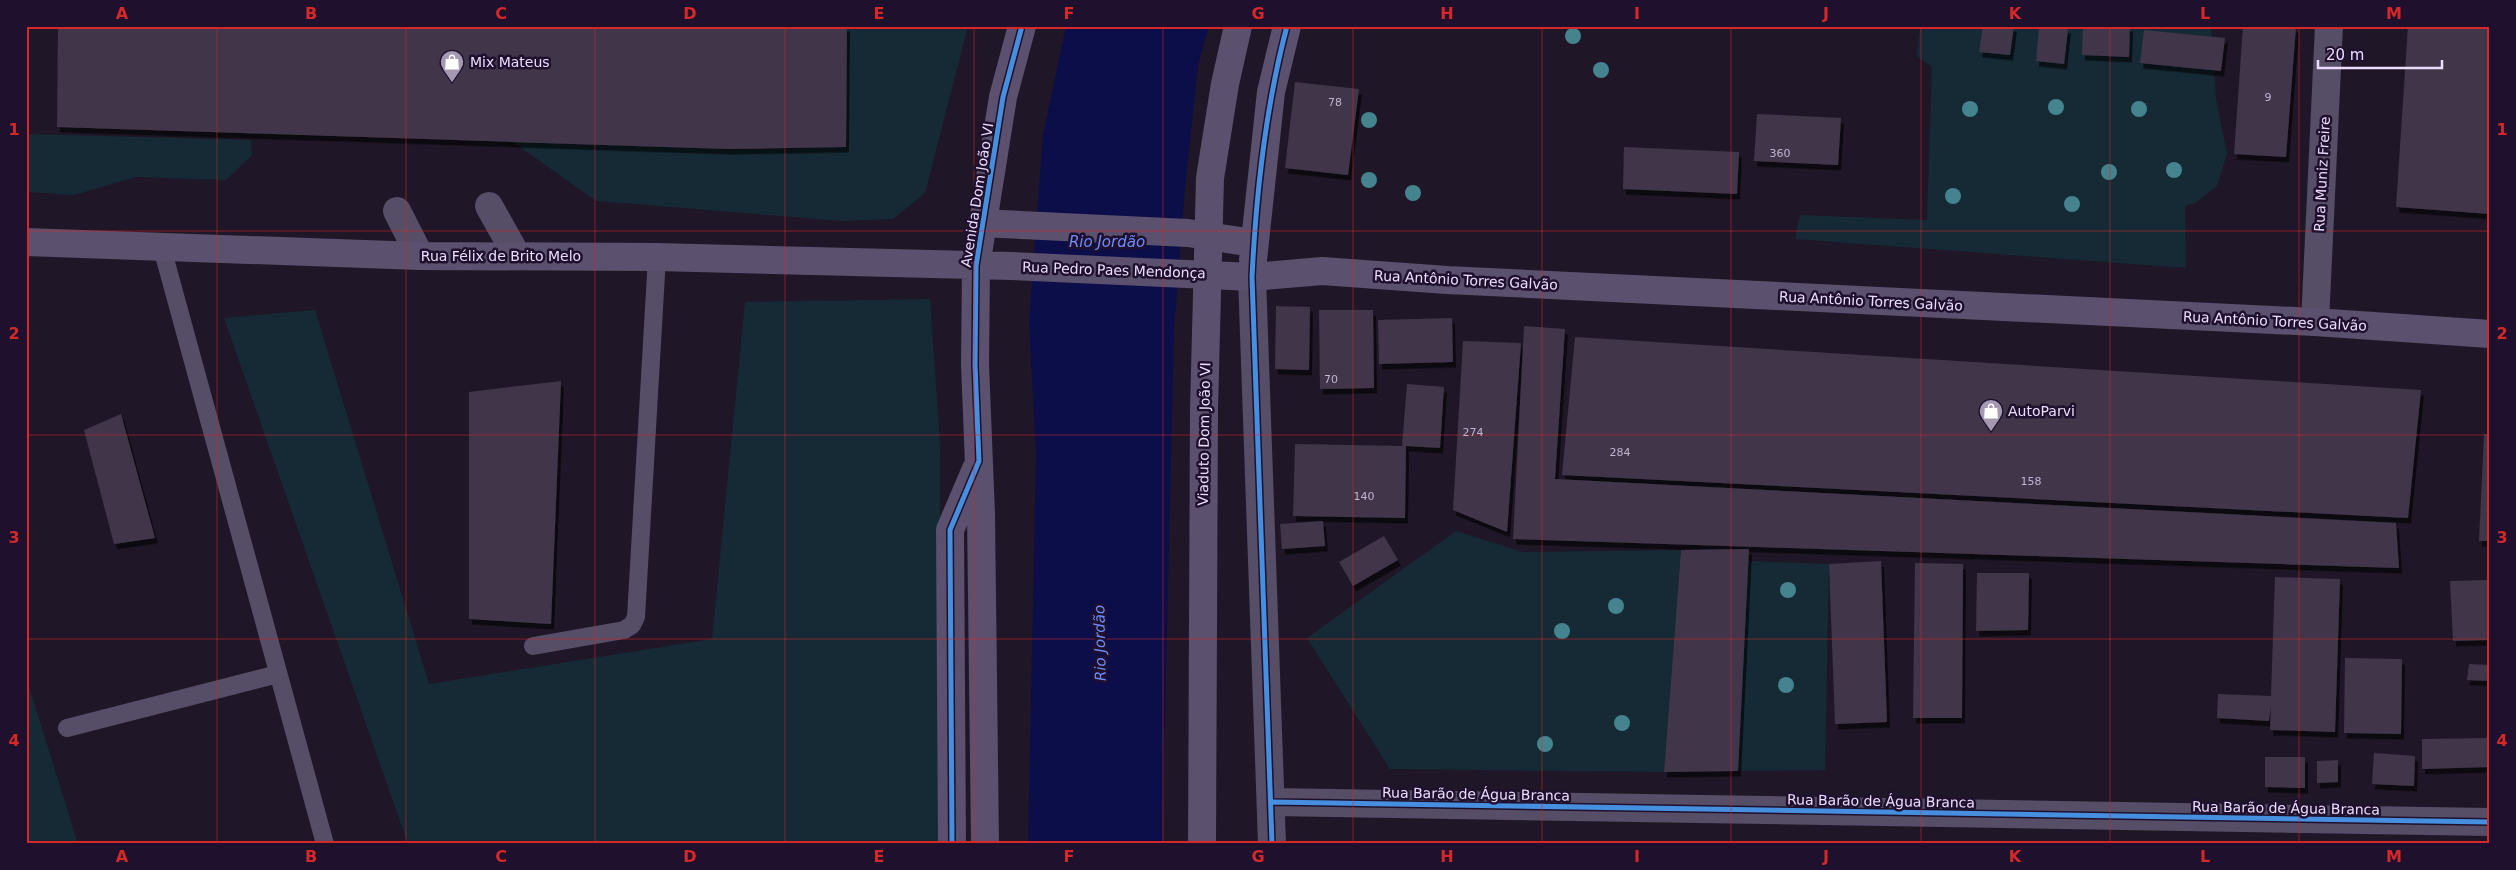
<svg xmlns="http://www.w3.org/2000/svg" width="2516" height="870" viewBox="0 0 2516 870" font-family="'DejaVu Sans',sans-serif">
	<defs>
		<filter id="shadow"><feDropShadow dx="3" dy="5.5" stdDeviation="0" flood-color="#0009"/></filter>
	</defs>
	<rect width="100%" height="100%" fill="#1f1727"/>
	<path fill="#152a35" d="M828 26H968L925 193 893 219 843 221 596 201 513 142 728 149 819 148Z
		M1920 26H2211L2216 99 2227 154 2217 186 2195 203 2185 206 2186 268 1795 239 1800 215 1927 220 1932 67 1917 56Z
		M26 134 251 140 252 155 226 180 136 177 74 195 26 192Z
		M930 299 940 444 941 844H408L224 318 315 310 429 684 712 639 745 302Z
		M1456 531 1523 552 1681 550 1664 772 1390 769 1307 638Z
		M1748 561 1829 564 1825 770 1738 771Z
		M26 677 78 844H26Z"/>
	<path fill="#0c0e4a" d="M1066 26H1209L1198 65 1185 189 1174 329 1162 844H1028L1036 455 1029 322 1043 135Z"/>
	<path fill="#3f3648" filter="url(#shadow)" d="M58 26H847L846 147 728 149 57 127Z
		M1983 26H2014L2010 55 1979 52Z
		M2039 26 2068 28 2064 64 2036 61Z
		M2083 26H2130L2129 57 2082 55Z
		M2243 26 2296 27 2286 157 2234 154Z
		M2408 26H2490V214L2396 207Z
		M2144 30 2225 38 2221 71 2140 63Z
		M1295 82 1359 89 1348 175 1285 168Z
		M1757 114 1841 118 1838 165 1754 161Z
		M1624 147 1739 152 1737 194 1623 189Z
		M1276 306 1310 307 1309 370 1275 369Z
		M1319 310H1373L1374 388 1320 389Z
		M1452 318 1453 362 1379 364 1378 320Z
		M1524 326 1565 329 1555 479 2396 523 2399 568 1513 539Z
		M1575 337 2421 390 2408 518 1562 475Z
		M1463 341 1521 343 1507 532 1453 510Z
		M561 381 551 624 469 619V392Z
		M1407 384 1444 387 1440 448 1406 446 1405 518 1293 516 1295 444 1402 446Z
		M121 414 155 538 114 544 84 430Z
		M2484 434H2490V541H2479Z
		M1323 521 1325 546 1282 549 1280 524Z
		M1384 536 1398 560 1353 586 1339 562Z
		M1749 549 1738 771 1664 772 1681 550Z
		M1881 561 1887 722 1835 724 1829 564Z
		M1915 563 1963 564 1962 718H1913Z
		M1977 573H2029L2028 630 1976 631Z
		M2275 577 2340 579 2335 732 2270 730 2271 706 2269 721 2217 718 2218 694 2271 696Z
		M2490 580V640L2453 641 2450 581Z
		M2345 658 2402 659 2401 734 2344 733Z
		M2469 664 2490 665V681L2467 680Z
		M2490 738V767L2422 769V739Z
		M2374 753 2415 756 2414 786 2372 784Z
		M2265 757H2305V788L2265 787Z
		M2338 760V782L2317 783V761Z"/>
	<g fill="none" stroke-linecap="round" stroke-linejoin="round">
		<path stroke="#564d67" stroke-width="18" d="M162 248 325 844
			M533 646 624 630 632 625 636 617 657 257
			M67 728 278 674"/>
		<path stroke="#564d67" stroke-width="28" d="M489 206 517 256
			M397 211 420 256
			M2315 322 2329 26
			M1273 802 2490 822"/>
		<path stroke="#564d67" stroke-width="28" d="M1252 277 1272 844"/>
		<path stroke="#5b506d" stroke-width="28" d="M981 223 1188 233 1253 243
			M26 242 420 256 657 257 1011 266 1252 277 1322 271 1447 280 2315 322 2490 334
			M1253 260 1271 92 1287 26
			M952 844 950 530 976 469
			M985 844 981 514 975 365 976 266 1003 97 1022 26"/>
		<path stroke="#5b506d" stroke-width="28" d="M1202 844 1204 409 1210 178 1225 84 1238 26"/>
		<g stroke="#1f112d" stroke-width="8">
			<path id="cycleway" d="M1273 802 2490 822
				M952 844 950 530 979 461 975 365 976 266 1003 97 1022 26
				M1272 844 1252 277C1256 195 1266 105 1287 26"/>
		</g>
		<use href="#cycleway" stroke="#468fdf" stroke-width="5"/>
	</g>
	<g fill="#45838f">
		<circle cx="1573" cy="36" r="8"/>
		<circle cx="1601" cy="70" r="8"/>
		<circle cx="2056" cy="107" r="8"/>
		<circle cx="1970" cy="109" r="8"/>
		<circle cx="2139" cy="109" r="8"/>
		<circle cx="1369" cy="120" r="8"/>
		<circle cx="2174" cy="170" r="8"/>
		<circle cx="2109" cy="172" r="8"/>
		<circle cx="1369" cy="180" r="8"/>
		<circle cx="1413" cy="193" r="8"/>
		<circle cx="1953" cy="196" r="8"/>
		<circle cx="2072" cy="204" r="8"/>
		<circle cx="1788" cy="590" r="8"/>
		<circle cx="1616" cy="606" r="8"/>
		<circle cx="1562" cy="631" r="8"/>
		<circle cx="1786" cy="685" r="8"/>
		<circle cx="1622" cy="723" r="8"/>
		<circle cx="1545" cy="744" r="8"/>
	</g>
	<path fill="none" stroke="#d62828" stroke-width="1" stroke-opacity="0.55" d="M217 26V844M406 26V844M595 26V844M785 26V844M974 26V844M1163 26V844M1353 26V844M1542 26V844M1731 26V844M1921 26V844M2110 26V844M2299 26V844M26 231H2490M26 435H2490M26 639H2490"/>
	<defs>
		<g id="shop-pin" transform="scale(1.25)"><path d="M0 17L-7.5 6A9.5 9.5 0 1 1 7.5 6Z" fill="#a498b3" stroke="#1f112d"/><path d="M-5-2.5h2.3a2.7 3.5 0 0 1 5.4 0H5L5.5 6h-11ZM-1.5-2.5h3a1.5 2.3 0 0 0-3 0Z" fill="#fff"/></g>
	</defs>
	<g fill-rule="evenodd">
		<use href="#shop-pin" x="452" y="62"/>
		<use href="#shop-pin" x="1991" y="411"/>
	</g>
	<g text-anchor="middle" stroke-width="5" stroke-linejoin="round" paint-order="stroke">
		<g font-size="11" fill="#c1b3d1">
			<text x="2268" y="101">9</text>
			<text x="1335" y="106">78</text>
			<text x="1780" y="157">360</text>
			<text x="1331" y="383">70</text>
			<text x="1473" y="436">274</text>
			<text x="1620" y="456">284</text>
			<text x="2031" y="485">158</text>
			<text x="1364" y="500">140</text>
		</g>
		<g font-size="14" fill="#ecddff" stroke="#1f112d" text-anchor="start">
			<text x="470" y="67">Mix Mateus</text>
			<text x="2008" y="416">AutoParvi</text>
		</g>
		<g font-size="14" fill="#ecddff" stroke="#1f112d">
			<text transform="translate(2322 174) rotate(-87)" y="5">Rua Muniz Freire</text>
			<text transform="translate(977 195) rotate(-81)" y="5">Avenida Dom João VI</text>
			<text x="501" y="261">Rua Félix de Brito Melo</text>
			<text transform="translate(1114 270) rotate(2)" y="5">Rua Pedro Paes Mendonça</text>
			<text transform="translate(1466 280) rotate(3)" y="5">Rua Antônio Torres Galvão</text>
			<text transform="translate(1871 301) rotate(3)" y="5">Rua Antônio Torres Galvão</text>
			<text transform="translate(2275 321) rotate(3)" y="5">Rua Antônio Torres Galvão</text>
			<text transform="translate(1204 434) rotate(-89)" y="5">Viaduto Dom João VI</text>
			<text transform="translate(1476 794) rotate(1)" y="5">Rua Barão de Água Branca</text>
			<text transform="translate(1881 801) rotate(1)" y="5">Rua Barão de Água Branca</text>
			<text transform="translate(2286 808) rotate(1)" y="5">Rua Barão de Água Branca</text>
		</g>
		<g font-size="15" font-style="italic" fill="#6b8bff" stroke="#1f112d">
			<text x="1107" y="247">Rio Jordão</text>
			<text transform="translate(1100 643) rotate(-91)" y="5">Rio Jordão</text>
		</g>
	</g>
	<rect width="2516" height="870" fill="none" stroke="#1f112d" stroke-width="55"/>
	<path d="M2318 60v8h124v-8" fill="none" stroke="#ecddff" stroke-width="2.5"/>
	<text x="2326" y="60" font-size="15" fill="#ecddff" stroke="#1f112d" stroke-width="4" paint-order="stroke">20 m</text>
	<rect x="28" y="28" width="2460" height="814" fill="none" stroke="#d62828" stroke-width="2"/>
	<g font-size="16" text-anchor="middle" font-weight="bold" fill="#d62828">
		<text x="122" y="19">A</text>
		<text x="311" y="19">B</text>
		<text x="501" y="19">C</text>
		<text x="690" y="19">D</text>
		<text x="879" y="19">E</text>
		<text x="1069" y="19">F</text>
		<text x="1258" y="19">G</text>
		<text x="1447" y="19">H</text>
		<text x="1637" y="19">I</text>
		<text x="1826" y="19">J</text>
		<text x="2015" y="19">K</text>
		<text x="2205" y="19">L</text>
		<text x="2394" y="19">M</text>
		<text x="14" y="135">1</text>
		<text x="2502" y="135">1</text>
		<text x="14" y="339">2</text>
		<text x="2502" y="339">2</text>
		<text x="14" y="543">3</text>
		<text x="2502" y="543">3</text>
		<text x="14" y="746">4</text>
		<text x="2502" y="746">4</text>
		<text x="122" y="862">A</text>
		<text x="311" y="862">B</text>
		<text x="501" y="862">C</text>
		<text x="690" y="862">D</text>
		<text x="879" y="862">E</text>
		<text x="1069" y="862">F</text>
		<text x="1258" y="862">G</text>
		<text x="1447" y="862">H</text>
		<text x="1637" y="862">I</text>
		<text x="1826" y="862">J</text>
		<text x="2015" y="862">K</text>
		<text x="2205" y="862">L</text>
		<text x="2394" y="862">M</text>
	</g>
</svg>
